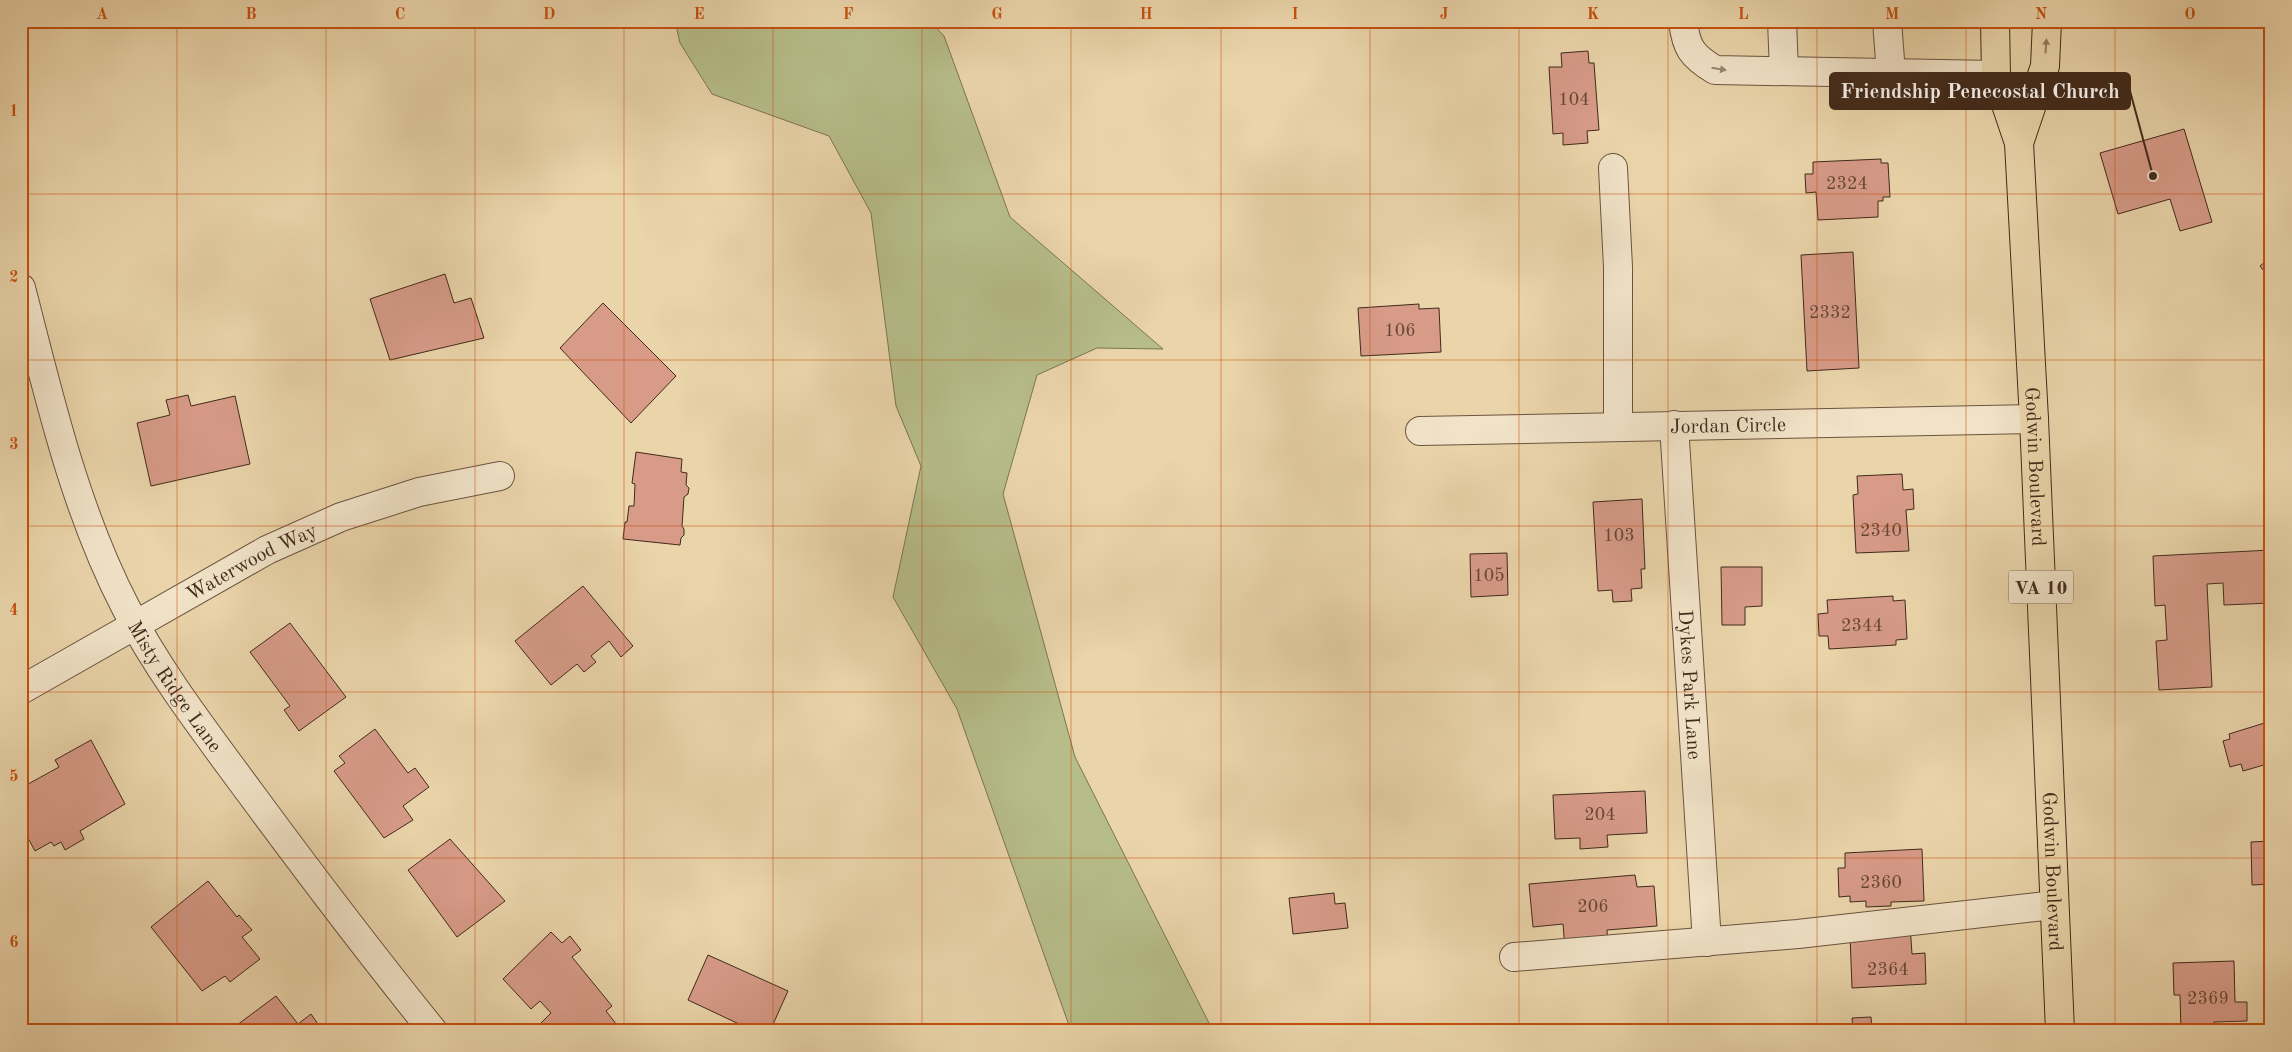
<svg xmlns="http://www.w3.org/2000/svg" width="2292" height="1052" viewBox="0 0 2292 1052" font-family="'Old Standard TT',serif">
	<rect width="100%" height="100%" fill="#ead4aa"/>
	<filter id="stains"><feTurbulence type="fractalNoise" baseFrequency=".004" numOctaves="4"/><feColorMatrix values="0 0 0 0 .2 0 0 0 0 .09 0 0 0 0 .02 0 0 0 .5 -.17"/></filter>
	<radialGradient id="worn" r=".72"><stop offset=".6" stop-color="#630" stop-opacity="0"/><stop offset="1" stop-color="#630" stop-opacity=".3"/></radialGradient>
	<path fill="#b6bd89" stroke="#7c7452" d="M675 21H930L944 36 1010 217 1163 349 1097 348 1037 375 1003 494 1075 757 1213 1031H1071L957 709 893 597 921 466 896 406 871 213 829 136 712 94 680 43Z"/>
	<path fill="#d79b88" stroke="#412a1b" d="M1588 51 1589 63H1594L1599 130 1587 131 1588 143 1563 145V133L1553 134 1549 67H1562L1561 53Z
		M2184 129 2212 222 2180 231 2170 199 2118 214 2100 153Z
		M1881 159V163H1888L1890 197H1883V201H1878V217L1818 220 1816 192 1806 193 1805 174H1813V162Z
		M1853 252 1859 368 1807 371 1801 255Z
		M2271 257V280L2260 266Z
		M445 274 454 303 471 298 484 338 390 360 370 299Z
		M603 303 676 376 631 423 560 348Z
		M1419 304V309L1439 308 1441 352 1361 356 1358 308Z
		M188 395 191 406 235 396 250 464 151 486 137 423 170 415 166 400Z
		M636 452 682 459 681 472 687 473 686 485 689 488 688 494 684 497 682 526 684 529V535L681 538 680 545 623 539 625 522H627L629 506H634L635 484 632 483Z
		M1902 474 1903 490 1913 489 1914 509 1906 510 1909 551 1856 553 1853 495 1858 494 1857 476Z
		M1642 499 1645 569H1641L1642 588 1631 589 1632 601 1613 602 1612 590 1598 591 1593 502Z
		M2271 550V603L2224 605 2223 583 2207 584 2212 687 2159 690 2156 641 2167 640 2165 605 2155 606 2153 556Z
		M1507 553 1508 595 1471 597 1470 554Z
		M1721 567H1762V606L1745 607V625H1722Z
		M583 586 633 646 621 657 609 641 591 656 596 662 584 672 577 664 551 685 515 641Z
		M1893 596V601L1905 600 1907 639 1896 640V645L1829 649 1828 636H1819L1818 614 1828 613 1827 600Z
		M290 623 346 697 299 731 284 710 290 706 250 652Z
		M2271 721V763L2243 771 2241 764 2230 767 2223 741 2230 739 2229 734Z
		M375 729 408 773 415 768 429 787 403 806 413 820 384 838 334 771 345 763 339 756Z
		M91 740 125 804 80 831 84 839 65 850 61 842 54 846 51 842 35 851 21 825V788L59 767 55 760Z
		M1645 791 1647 833 1607 835 1608 847 1580 849V838L1555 839 1553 795Z
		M450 839 505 901 457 937 408 870Z
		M2271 841V884L2252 885 2251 842Z
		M1922 849 1924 901 1891 902V906L1866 907V901L1850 902V896L1839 897 1838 868H1845V853Z
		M1635 875 1637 887 1654 886 1657 926 1607 930 1608 946 1565 949 1563 924 1533 927 1529 884Z
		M208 881 237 917 239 915 252 930 242 937 260 959 230 982 225 976 202 991 151 927Z
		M1334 893 1335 904 1345 903 1348 928 1293 934 1289 898Z
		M1910 925 1912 954 1925 953 1926 984 1852 988 1850 935Z
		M551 932 562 943 570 936 581 950 572 957 612 1006 606 1011 617 1025 610 1031H547L540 1024 551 1013 540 1001 531 1009 503 979Z
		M708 955 788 991 770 1031H736L739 1024 688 1000Z
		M2234 961 2235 1002H2247V1021L2214 1022 2215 1031H2181L2180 995H2174L2173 963Z
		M276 996 298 1024 311 1014 320 1027 317 1031H235L233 1028Z
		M1871 1017 1872 1031H1838L1853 1030 1852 1018Z
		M1929 1028V1031H1879Z"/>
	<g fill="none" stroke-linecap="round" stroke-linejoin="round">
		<g stroke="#6b543f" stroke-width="30">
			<g id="minor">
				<path d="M1683 21C1686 48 1692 56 1715 70L1996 75"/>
				<path d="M1782 21 1784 71"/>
				<path d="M1887 21 1891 73"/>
				<path d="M1613 168 1618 267V427"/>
				<path id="s1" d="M21 288C49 396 74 508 126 608 160 674 207 734 251 794 310 874 370 953 433 1031"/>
				<path id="s2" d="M1674 425 1707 942"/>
				<path id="s3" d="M1420 431 2034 419"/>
				<path id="s4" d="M21 690 267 550 341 517 419 492 500 476"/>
				<path d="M1514 957 1798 934 2054 905"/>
			</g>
		</g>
		<g stroke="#412a1b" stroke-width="30">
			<g id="major">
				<path id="s5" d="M1995 21 1996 75 2019 143 2034 419 2060 1031"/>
				<path d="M2019 143 2045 66 2047 21"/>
			</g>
		</g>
		<use href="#minor" stroke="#f1e3c8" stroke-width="28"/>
		<use href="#major" stroke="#ead4aa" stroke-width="28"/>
	</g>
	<defs><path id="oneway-solid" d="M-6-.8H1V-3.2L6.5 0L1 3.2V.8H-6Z" transform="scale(1.25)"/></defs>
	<use fill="#967f62" href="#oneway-solid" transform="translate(2046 46) rotate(-86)"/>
	<use fill="#998672" href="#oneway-solid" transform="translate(1719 69) rotate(9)"/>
	<path fill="none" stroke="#c7500f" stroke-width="1" stroke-opacity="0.55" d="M177 21V1031M326 21V1031M475 21V1031M624 21V1031M773 21V1031M922 21V1031M1071 21V1031M1221 21V1031M1370 21V1031M1519 21V1031M1668 21V1031M1817 21V1031M1966 21V1031M2115 21V1031M21 194H2271M21 360H2271M21 526H2271M21 692H2271M21 858H2271"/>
	<g text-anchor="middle" stroke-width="4" stroke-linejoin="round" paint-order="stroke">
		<g font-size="18" fill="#664636">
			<text x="1574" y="105">104</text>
			<text x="1847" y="189">2324</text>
			<text x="1830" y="318">2332</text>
			<text x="1400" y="336">106</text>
			<text x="1881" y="536">2340</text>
			<text x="1619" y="541">103</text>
			<text x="1489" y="581">105</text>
			<text x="1862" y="631">2344</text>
			<text x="1600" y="820">204</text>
			<text x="1881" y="888">2360</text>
			<text x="1593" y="912">206</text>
			<text x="1888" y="975">2364</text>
			<text x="2208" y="1004">2369</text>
		</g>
		<rect fill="#f1e3c8" stroke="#76624f" stroke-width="1" x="2008.5" y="570.5" width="65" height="33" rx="4"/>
		<g font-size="19" font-weight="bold" fill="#412a1b">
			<text x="2041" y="594">VA 10</text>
		</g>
		<g font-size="20" fill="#412a1b" stroke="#f1e3c8">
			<text dy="7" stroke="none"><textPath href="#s3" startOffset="308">Jordan Circle</textPath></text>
			<text dy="7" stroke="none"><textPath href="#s5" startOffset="450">Godwin Boulevard</textPath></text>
			<text dy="7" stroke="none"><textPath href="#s4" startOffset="264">Waterwood Way</textPath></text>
			<text dy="7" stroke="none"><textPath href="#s2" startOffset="260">Dykes Park Lane</textPath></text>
			<text dy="7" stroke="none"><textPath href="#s1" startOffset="430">Misty Ridge Lane</textPath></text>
			<text dy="7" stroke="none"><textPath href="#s5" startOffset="855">Godwin Boulevard</textPath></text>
		</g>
	</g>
	<path fill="none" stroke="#412a1b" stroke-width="2" d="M2153 176L2130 91"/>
	<circle fill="#412a1b" stroke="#f1e3c8" stroke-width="2" cx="2153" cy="176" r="5"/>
	<rect fill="#412a1b" stroke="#412a1b" stroke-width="2" x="1830" y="73" width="300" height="36" rx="5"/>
	<g font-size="21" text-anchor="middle" font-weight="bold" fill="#fff">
		<text x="1980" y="98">Friendship Penecostal Church</text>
	</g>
	<rect width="2292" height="1052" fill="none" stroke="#ead4aa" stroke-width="55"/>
	<rect x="28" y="28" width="2236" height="996" fill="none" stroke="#c7500f" stroke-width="2"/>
	<g font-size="16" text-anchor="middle" font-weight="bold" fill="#c7500f">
		<text x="102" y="19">A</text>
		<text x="251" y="19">B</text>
		<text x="400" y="19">C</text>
		<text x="549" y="19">D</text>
		<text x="699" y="19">E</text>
		<text x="848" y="19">F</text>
		<text x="997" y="19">G</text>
		<text x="1146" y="19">H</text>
		<text x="1295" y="19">I</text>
		<text x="1444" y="19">J</text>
		<text x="1593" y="19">K</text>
		<text x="1743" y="19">L</text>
		<text x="1892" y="19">M</text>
		<text x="2041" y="19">N</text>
		<text x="2190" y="19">O</text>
		<text x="14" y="116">1</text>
		<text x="14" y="282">2</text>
		<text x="14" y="449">3</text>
		<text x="14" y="615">4</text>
		<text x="14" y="781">5</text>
		<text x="14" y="947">6</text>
	</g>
	<rect width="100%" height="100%" filter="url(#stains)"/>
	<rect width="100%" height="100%" fill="url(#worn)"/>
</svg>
